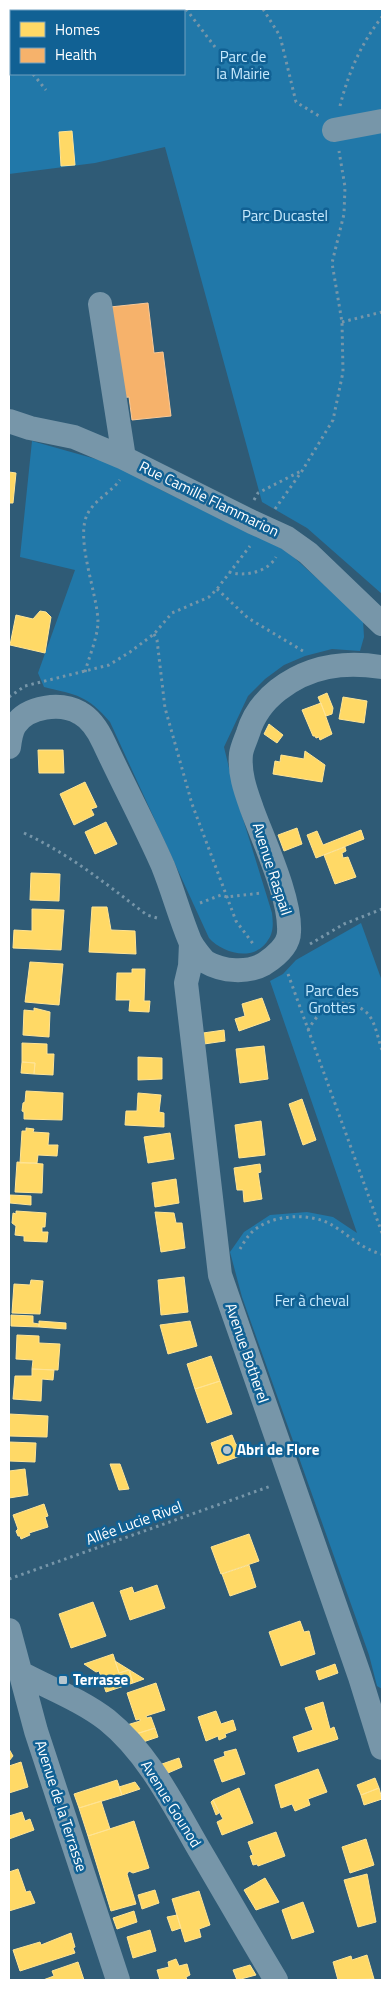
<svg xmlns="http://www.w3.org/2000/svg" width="391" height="1989" viewBox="0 0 391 1989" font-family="'Titillium Web',sans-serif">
	<rect width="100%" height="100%" fill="#2f5b76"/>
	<path fill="#2178a9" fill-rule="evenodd" d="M9 9H382V594L307 528 262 502 165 147 95 163 9 174ZM11 11H184V74H11Z
		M32 441 110 463 165 492 251 532 288 552 363 620 364 637 360 651 332 649 305 656 284 665 265 679 248 696 224 747 235 793 272 913C273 922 274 932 268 940 255 962 223 954 209 938L110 722C87 695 77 695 44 687L38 673 75 570 20 557Z
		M361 923 382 981V1689L377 1686 369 1655 242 1297 230 1252 244 1232 270 1215 307 1212 333 1217 357 1233 270 981 283 974 296 960Z"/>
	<path fill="#ffd966" stroke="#ffe494" d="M72 131 75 165 61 166 59 132Z
		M9 472 16 473 13 503H9Z
		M40 611 46 612 51 617 45 653 10 645 16 615 33 619Z
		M327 693 333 708 332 714 326 716 318 697Z
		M343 697 367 701 364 723 339 719Z
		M321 703 332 734 320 740 319 737 316 738 315 736H313L302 710Z
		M269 724 283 735 277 743 264 734Z
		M38 750H63L64 773H39Z
		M305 751 325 765 322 782 273 774 275 761 280 762 281 755 304 759Z
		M85 782 97 807 91 809 94 815 74 825 60 794Z
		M106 822 117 844 95 854 85 832Z
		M297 828 302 844 284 851 278 835Z
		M361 830 364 839 316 858 307 835 317 831 323 845Z
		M345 847 346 851 342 853 343 858 348 857 356 877 335 884 324 855Z
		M31 873 60 874 59 901 30 900Z
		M92 907H107L111 930 135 931 136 954 89 952Z
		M32 909 64 910 61 950 13 948 14 930 32 931Z
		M30 962 63 964 59 1005 25 1002Z
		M132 969H145L144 1001H150L149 1012 129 1011 130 1000H116L117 973H132Z
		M262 998 270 1020 239 1031 235 1019 245 1016 242 1004Z
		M34 1008 50 1012 49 1037 23 1035 24 1010 34 1011Z
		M224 1030 225 1041 204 1044 203 1033Z
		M22 1043 47 1044V1054H54L53 1075 34 1074 35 1063 22 1062Z
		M264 1046 268 1079 240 1083 236 1049Z
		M138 1057 162 1058V1079L138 1080Z
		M22 1062 35 1063 34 1074 21 1073Z
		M26 1091 63 1093 62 1120 24 1119V1112L22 1111 23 1103 25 1102Z
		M138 1093 161 1095 159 1112 164 1113V1127L125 1125 126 1111H137Z
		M302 1099 316 1140 303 1145 289 1104Z
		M261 1121 265 1155 239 1158 235 1125Z
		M26 1128 34 1129 33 1132 49 1133 48 1145H58L57 1156 38 1155 37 1163H20L22 1131H26Z
		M170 1133 174 1159 148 1163 144 1137Z
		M17 1162 43 1164 42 1193 15 1192Z
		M260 1164 261 1172 258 1173 262 1199 244 1202 243 1190H237L234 1168Z
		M176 1179 179 1203 155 1207 152 1183Z
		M10 1195 31 1196V1205L10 1203Z
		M16 1211 46 1213 45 1227H42V1232H48L47 1242 24 1241V1236L15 1235 16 1226 12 1223 13 1213 16 1214Z
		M155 1212 174 1213 176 1223H182L185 1248 161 1252Z
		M184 1277 188 1312 161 1315 158 1280Z
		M31 1280 43 1281 40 1314 12 1313 14 1284 30 1285Z
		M11 1315 33 1316V1323L39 1324V1327L11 1326Z
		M39 1321 66 1323V1329L39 1327Z
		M190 1321 197 1346 168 1354 160 1325Z
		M17 1335 39 1336V1343L60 1344 58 1370 32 1369 33 1360 16 1359Z
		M211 1356 220 1381 195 1389 187 1364Z
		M32 1369 54 1370 53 1380 42 1379 41 1401 13 1399 15 1376H32Z
		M220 1381 232 1414 207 1423 195 1389Z
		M9 1414 48 1416 47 1437 9 1436Z
		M232 1435 236 1445 238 1444 243 1455 218 1464 211 1443Z
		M9 1442 36 1443 35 1462 9 1461Z
		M110 1464H120L129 1489 119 1490Z
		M25 1469 28 1495 9 1498V1471Z
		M44 1504 48 1516 45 1517 48 1527 29 1533 30 1535 21 1539 20 1536H18L16 1531 18 1529 13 1515Z
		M249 1534 259 1561 221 1574 211 1547Z
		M249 1565 256 1587 230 1596 222 1574Z
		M157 1585 165 1608 130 1620 120 1591 132 1587 134 1593Z
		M93 1602 106 1636 71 1648 59 1614Z
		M300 1621 304 1632 309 1631 315 1654 281 1666 269 1632Z
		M113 1654 119 1673 129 1670 133 1683 106 1692 99 1671 96 1672 84 1664Z
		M115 1661 144 1679 133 1683 129 1670 119 1673Z
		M335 1664 338 1673 319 1680 316 1671Z
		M156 1683 165 1710 146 1716 147 1718 151 1717 155 1728 136 1734 127 1725 140 1721V1719L136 1720 127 1693Z
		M323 1702 330 1729 334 1727 338 1739 298 1752 293 1737 313 1730 305 1708Z
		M216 1711 221 1724 233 1720 236 1730 225 1734 226 1737 219 1740 218 1736 206 1741 198 1717Z
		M155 1728 158 1737 143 1742 136 1734Z
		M9 1749 13 1756 9 1761Z
		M236 1749 245 1774 222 1782 214 1760 225 1756 224 1752Z
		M179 1758 182 1767 168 1773 162 1764Z
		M21 1762 28 1787 9 1793V1766Z
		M318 1769 327 1792 308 1799 310 1805 295 1811 292 1804 281 1808 275 1785Z
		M375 1778 379 1788 361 1795 357 1785Z
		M117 1780 122 1795 79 1808 74 1794Z
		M135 1782 140 1789 122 1795 119 1787Z
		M239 1788 253 1823 222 1835 217 1822 223 1819 213 1800Z
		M379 1788 382 1799 364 1805 361 1795Z
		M213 1800 219 1813 216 1815 211 1802Z
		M101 1801 110 1829 88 1836 79 1808Z
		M22 1812 25 1821 30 1819 34 1830 9 1839V1816Z
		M134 1821 149 1868 133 1873 129 1871 127 1874 136 1904 111 1911 88 1836Z
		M276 1832 285 1856 258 1866 257 1864 253 1865 250 1856 253 1855 248 1842Z
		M366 1839 374 1865 350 1873 342 1847Z
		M18 1869 26 1892 30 1891 35 1903 9 1911V1872Z
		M367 1874 376 1922 358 1927 344 1880Z
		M265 1878 279 1902 256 1910 244 1890Z
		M155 1890 159 1903 142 1909 138 1895Z
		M199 1891 210 1925 199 1929 201 1937 185 1942 172 1899Z
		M303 1902 314 1932 292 1939 282 1910Z
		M134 1911 137 1922 117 1929 113 1918Z
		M177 1915 181 1928 172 1931 167 1917Z
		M150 1930 156 1951 133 1958 127 1937Z
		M71 1933 75 1947 73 1948 75 1953 20 1971 13 1950 40 1942 41 1945Z
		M367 1955 374 1979 338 1980 333 1962 351 1956 352 1960Z
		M176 1959 179 1966 187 1964 190 1975 186 1977 187 1980H160L157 1970 169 1967 168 1962Z
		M78 1962 84 1980H43L54 1976 52 1971Z
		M250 1965 256 1975 237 1980 233 1970Z"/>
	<path fill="#f6b26b" stroke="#f9c997" d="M148 303 154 353 163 352 171 416 132 420 129 397 120 398 110 307Z"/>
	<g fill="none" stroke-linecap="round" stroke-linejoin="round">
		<path stroke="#7796a9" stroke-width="3" stroke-dasharray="2.5 4" stroke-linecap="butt" d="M186 9 215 47
			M263 9 280 36 296 102 319 116
			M9 28 11 33
			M33 74 46 90
			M340 106C348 74 361 43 382 17
			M342 322 382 312
			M254 500 258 493 301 471
			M275 509 302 471 333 420 343 372 342 322 332 263 344 214 345 187 339 151
			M229 572C245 577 268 572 276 557
			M217 589 248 618 303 651
			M154 634 157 640 165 708 192 804 236 921 254 945
			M85 672C89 657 97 639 98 623 98 594 74 538 88 513 95 500 111 492 120 480
			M9 697 25 686 109 665 130 652 154 634 172 613 209 597 217 589 250 546
			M24 833C71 855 106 884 147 915L157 918
			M200 903 221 895 227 897 262 893
			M310 944 344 924 382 909
			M288 974 382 1233
			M308 1030C313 1022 320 1011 329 1006 341 1000 359 1004 368 1014 376 1023 378 1040 382 1050
			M240 1249C243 1244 247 1237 251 1233 270 1214 310 1212 332 1225 349 1235 363 1250 382 1254
			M9 1579 271 1486"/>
		<path stroke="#7796a9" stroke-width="24" d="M334 130 382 121
			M100 304 124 458
			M9 421 30 428 74 437 124 458 252 522 287 538 308 553 382 624
			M9 747C10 739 11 731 15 725 28 706 61 702 80 713 91 719 99 732 104 743 123 784 145 825 163 866 173 891 180 917 190 941 193 947 201 958 206 962 223 972 248 973 264 964 275 957 289 945 289 932 291 899 264 842 252 809 246 792 239 774 241 754 242 747 246 739 248 733 253 716 264 701 278 690 309 666 343 661 381 667
			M191 943 190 966 186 983 220 1275 360 1677 382 1748
			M9 1630 36 1731 118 1980
			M21 1673C49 1688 81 1700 107 1720 148 1753 173 1804 199 1849 225 1893 250 1937 276 1980"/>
	</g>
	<g fill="#b6c6cf" stroke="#116194" stroke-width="2">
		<circle cx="227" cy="1450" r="5"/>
		<rect x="58" y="1675" width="10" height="10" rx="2.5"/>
	</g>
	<g text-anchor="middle" stroke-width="5" stroke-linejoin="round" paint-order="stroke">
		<g font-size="15" fill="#c6e9fd" stroke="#116194">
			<text x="243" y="62">Parc de<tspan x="243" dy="17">la Mairie</tspan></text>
			<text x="285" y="221">Parc Ducastel</text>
			<text x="332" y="996">Parc des<tspan x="332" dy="17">Grottes</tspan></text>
			<text x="312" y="1306">Fer à cheval</text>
		</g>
		<g font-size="15" fill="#fff" stroke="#116194">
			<text transform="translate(209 499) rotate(26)" y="5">Rue Camille Flammarion</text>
			<text transform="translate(272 869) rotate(72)" y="5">Avenue Raspail</text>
			<text transform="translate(247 1353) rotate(71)" y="5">Avenue Botherel</text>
			<text transform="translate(134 1523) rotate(-20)" y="5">Allée Lucie Rivel</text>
			<text transform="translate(171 1804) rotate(58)" y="5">Avenue Gounod</text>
			<text transform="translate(61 1806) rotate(72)" y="5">Avenue de la Terrasse</text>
		</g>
		<g font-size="15" font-weight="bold" fill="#fff" stroke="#116194" text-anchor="start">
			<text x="237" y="1455">Abri de Flore</text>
			<text x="73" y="1685">Terrasse</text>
		</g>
	</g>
	<rect width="391" height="1989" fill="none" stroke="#ffffff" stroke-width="20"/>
	<rect x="10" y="10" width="175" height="65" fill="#116194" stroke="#70a0bf"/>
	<rect x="20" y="22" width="25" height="15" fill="#ffd966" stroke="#70a0bf"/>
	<text x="55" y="35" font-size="15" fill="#ffffff">Homes</text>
	<rect x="20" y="48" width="25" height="15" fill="#f6b26b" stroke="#70a0bf"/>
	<text x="55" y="60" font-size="15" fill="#ffffff">Health</text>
</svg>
